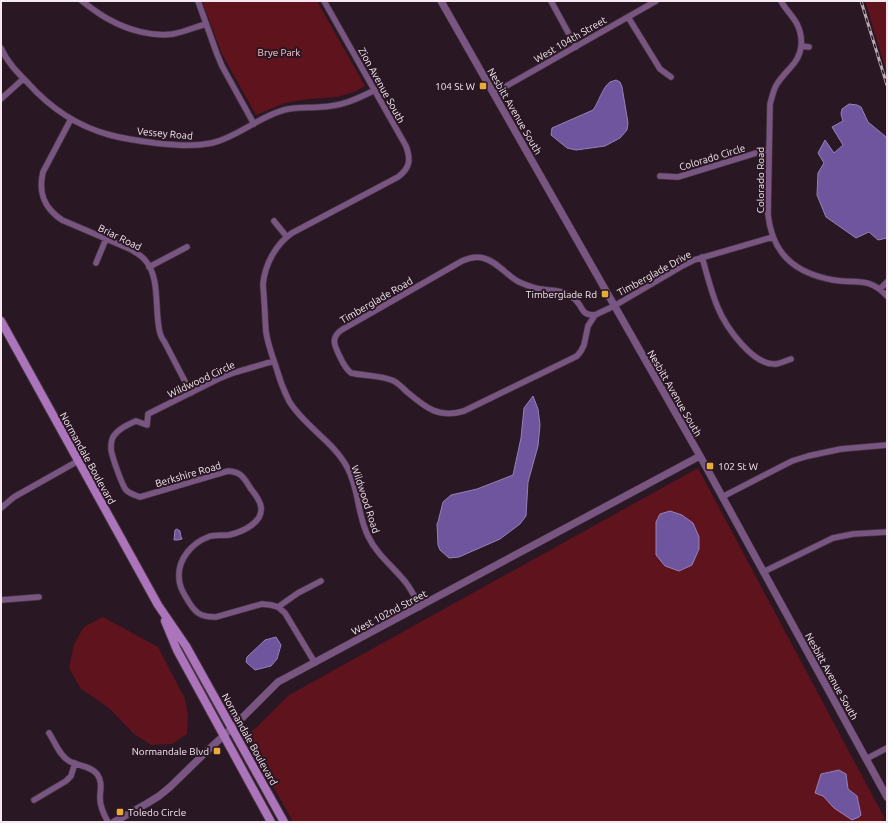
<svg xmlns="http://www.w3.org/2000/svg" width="888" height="823" viewBox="0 0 888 823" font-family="Ubuntu,sans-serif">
	<rect width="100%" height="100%" fill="#291724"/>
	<path fill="#5f131c" d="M202 1H317L365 86 354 92 337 97 309 99 285 103 256 115 222 54Z
		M865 1H887V74Z
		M698 468 885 819 879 822H293L245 736 258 726 289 695Z
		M103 617 158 647 185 699 188 716 187 734 172 744 151 745 133 733 109 708 81 689 69 668 74 644 84 627Z"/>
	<path fill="#6f559e" stroke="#9781b7" d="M616 80 620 82 622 87 628 123 627 130 620 138 605 146 576 150 567 148 551 135 552 128 593 110C599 102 602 88 610 82 612 81 614 81 616 80Z
		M849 104 857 105 861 107 868 122 885 136 887 140V238L878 240 869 232 856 238 826 217 817 195 818 173 824 163 818 153 825 140 834 153 843 145 832 127 843 121 841 114 842 109Z
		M533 396 538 409 540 425 538 446 528 482 526 516 520 524 500 539 459 557 449 558 440 550 438 545 437 524 438 522 443 502 451 495 477 489 513 475 521 438 524 408Z
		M670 511 682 515 693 523 699 537V549L692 565 679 571 665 566 656 555V522L660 514Z
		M177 529 180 531 181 537 182 538V539L178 540H174L175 530Z
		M276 637 281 645 277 659 271 666 255 670 246 662 247 657 265 640Z
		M839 770 846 774 848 789 857 796 861 815 859 817 852 820 834 808 823 796 815 793 821 774Z"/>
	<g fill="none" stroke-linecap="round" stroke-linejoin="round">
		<g stroke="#463441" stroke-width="7">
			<path id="minor" d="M82 1C91 8 100 15 110 20 128 30 153 37 173 34 184 32 195 27 206 24
				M198 1 217 54 222 66 254 124
				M324 1 406 146C411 160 410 168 398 177L292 233C276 244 265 264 263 284 263 289 264 294 264 299 265 310 265 321 266 332 268 345 273 358 277 370 280 381 284 391 289 401 304 426 333 441 347 467 359 488 357 514 368 536 376 553 390 564 402 578 410 586 415 597 420 607
				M551 1 576 47
				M781 1C785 9 793 16 797 24 803 36 803 51 795 62 789 70 782 76 777 84 773 90 772 98 770 104L768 214C772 254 795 273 833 280 857 284 868 276 887 296
				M628 17 660 69 671 77
				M801 46 809 47
				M1 48C7 62 17 72 27 82 50 108 76 126 110 135 125 139 140 141 155 143 174 145 193 147 212 143 238 137 258 117 284 110 296 107 308 108 320 107 342 106 355 100 375 90
				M494 93 656 1
				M1 99 23 79
				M71 119 43 172C38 193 44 208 62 220L130 249C135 252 141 255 145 260 161 278 154 311 160 333 161 336 162 339 164 341L191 393
				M660 176 678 177 769 149
				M274 221 287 237
				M702 257C707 274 711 292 718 308 726 327 753 366 776 364 781 363 786 361 791 359
				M96 263 106 239
				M149 267 187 247
				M880 289 887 282
				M595 315C584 315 584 312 579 304 576 300 572 296 567 294 559 289 549 291 540 289 533 288 526 285 519 282 507 276 497 261 483 258 476 256 469 258 462 261L343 329C330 337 334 345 340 357 343 363 345 368 351 373 365 376 381 375 394 381 399 384 402 387 406 391 425 407 438 419 464 411L571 359 577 356 581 351 584 345 588 326 595 315 614 306 684 265 694 260 773 237
				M274 361 233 373 218 379 148 414 147 425 136 421C127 425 118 429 113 437 111 441 111 445 111 449 112 457 122 485 126 490 130 494 135 495 140 497L228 471C242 472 244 478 251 489 255 494 260 500 261 507 263 523 242 532 229 535 222 536 215 534 208 537 192 543 178 559 179 577 179 584 183 593 187 599 195 613 200 617 216 617L262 604 271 605 278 607 285 613 315 663
				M722 497 792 461 808 456 841 449 887 445
				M1 508 14 497 78 461
				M763 572 833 538 853 534 887 532
				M1 600 39 597
				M278 607 298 593 321 581
				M49 733C55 742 59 755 69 761 78 766 91 766 97 774 103 782 100 790 100 798 100 807 104 815 108 822
				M866 759 887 748
				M34 800 66 781 71 776 75 763"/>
		</g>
		<g stroke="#463441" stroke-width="8">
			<path id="tertiary" d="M441 1 700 456 887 797
				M114 822 146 804 159 796 170 787 208 750 232 728 278 682 700 456"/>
		</g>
		<g stroke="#463441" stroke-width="10">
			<path id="secondary" d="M1 321 158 605 186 646 284 822
				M165 621 177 650 271 822"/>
		</g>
		<use href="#minor" stroke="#785681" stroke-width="5.5"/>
		<use href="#tertiary" stroke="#785681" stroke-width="7"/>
		<use href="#secondary" stroke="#ac75bb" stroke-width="8"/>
		<g stroke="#b7a8b2" stroke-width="3">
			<path id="rail" d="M861 1 887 85"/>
		</g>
		<use href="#rail" stroke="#291724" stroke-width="1.5" stroke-dasharray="4.5" stroke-linecap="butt"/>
	</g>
	<g fill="#e8ab37" stroke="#291724" stroke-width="1.5">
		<rect x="479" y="82" width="8" height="8" rx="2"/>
		<rect x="601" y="290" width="8" height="8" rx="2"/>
		<rect x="706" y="462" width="8" height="8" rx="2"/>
		<rect x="213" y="747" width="8" height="8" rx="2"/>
		<rect x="116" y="808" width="8" height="8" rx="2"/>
	</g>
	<g text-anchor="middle" stroke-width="4" stroke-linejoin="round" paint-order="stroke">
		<g font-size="10" fill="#f5e8f1" stroke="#291724">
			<text transform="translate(570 39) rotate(-30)" y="4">West 104th Street</text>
			<text transform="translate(382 85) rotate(61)" y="4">Zion Avenue South</text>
			<text transform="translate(515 111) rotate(60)" y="4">Nesbitt Avenue South</text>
			<text transform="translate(165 133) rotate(5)" y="4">Vessey Road</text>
			<text transform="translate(712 157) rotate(-17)" y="4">Colorado Circle</text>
			<text transform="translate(760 180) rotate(-90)" y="4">Colorado Road</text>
			<text transform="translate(120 237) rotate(26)" y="4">Briar Road</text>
			<text transform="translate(654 273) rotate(-29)" y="4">Timberglade Drive</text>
			<text transform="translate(376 300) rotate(-30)" y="4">Timberglade Road</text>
			<text transform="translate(201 379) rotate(-25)" y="4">Wildwood Circle</text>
			<text transform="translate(675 393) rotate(60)" y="4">Nesbitt Avenue South</text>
			<text transform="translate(88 458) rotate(61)" y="4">Normandale Boulevard</text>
			<text transform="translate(188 474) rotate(-16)" y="4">Berkshire Road</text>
			<text transform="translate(366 499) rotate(72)" y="4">Wildwood Road</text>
			<text transform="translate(389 612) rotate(-28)" y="4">West 102nd Street</text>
			<text transform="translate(832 676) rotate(61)" y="4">Nesbitt Avenue South</text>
			<text transform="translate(250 739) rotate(61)" y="4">Normandale Boulevard</text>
		</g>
		<g font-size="10" fill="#fecbcb" stroke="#291724">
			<text x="279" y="56">Brye Park</text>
		</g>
		<g font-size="10" fill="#f5e8f1" stroke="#291724" text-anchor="end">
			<text x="475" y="90">104 St W</text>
			<text x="597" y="298">Timberglade Rd</text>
			<text x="718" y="470" text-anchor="start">102 St W</text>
			<text x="209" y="755">Normandale Blvd</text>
			<text x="128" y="816" text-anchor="start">Toledo Circle</text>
		</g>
	</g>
	<rect width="888" height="823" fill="none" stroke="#f5e8f1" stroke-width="4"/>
</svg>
